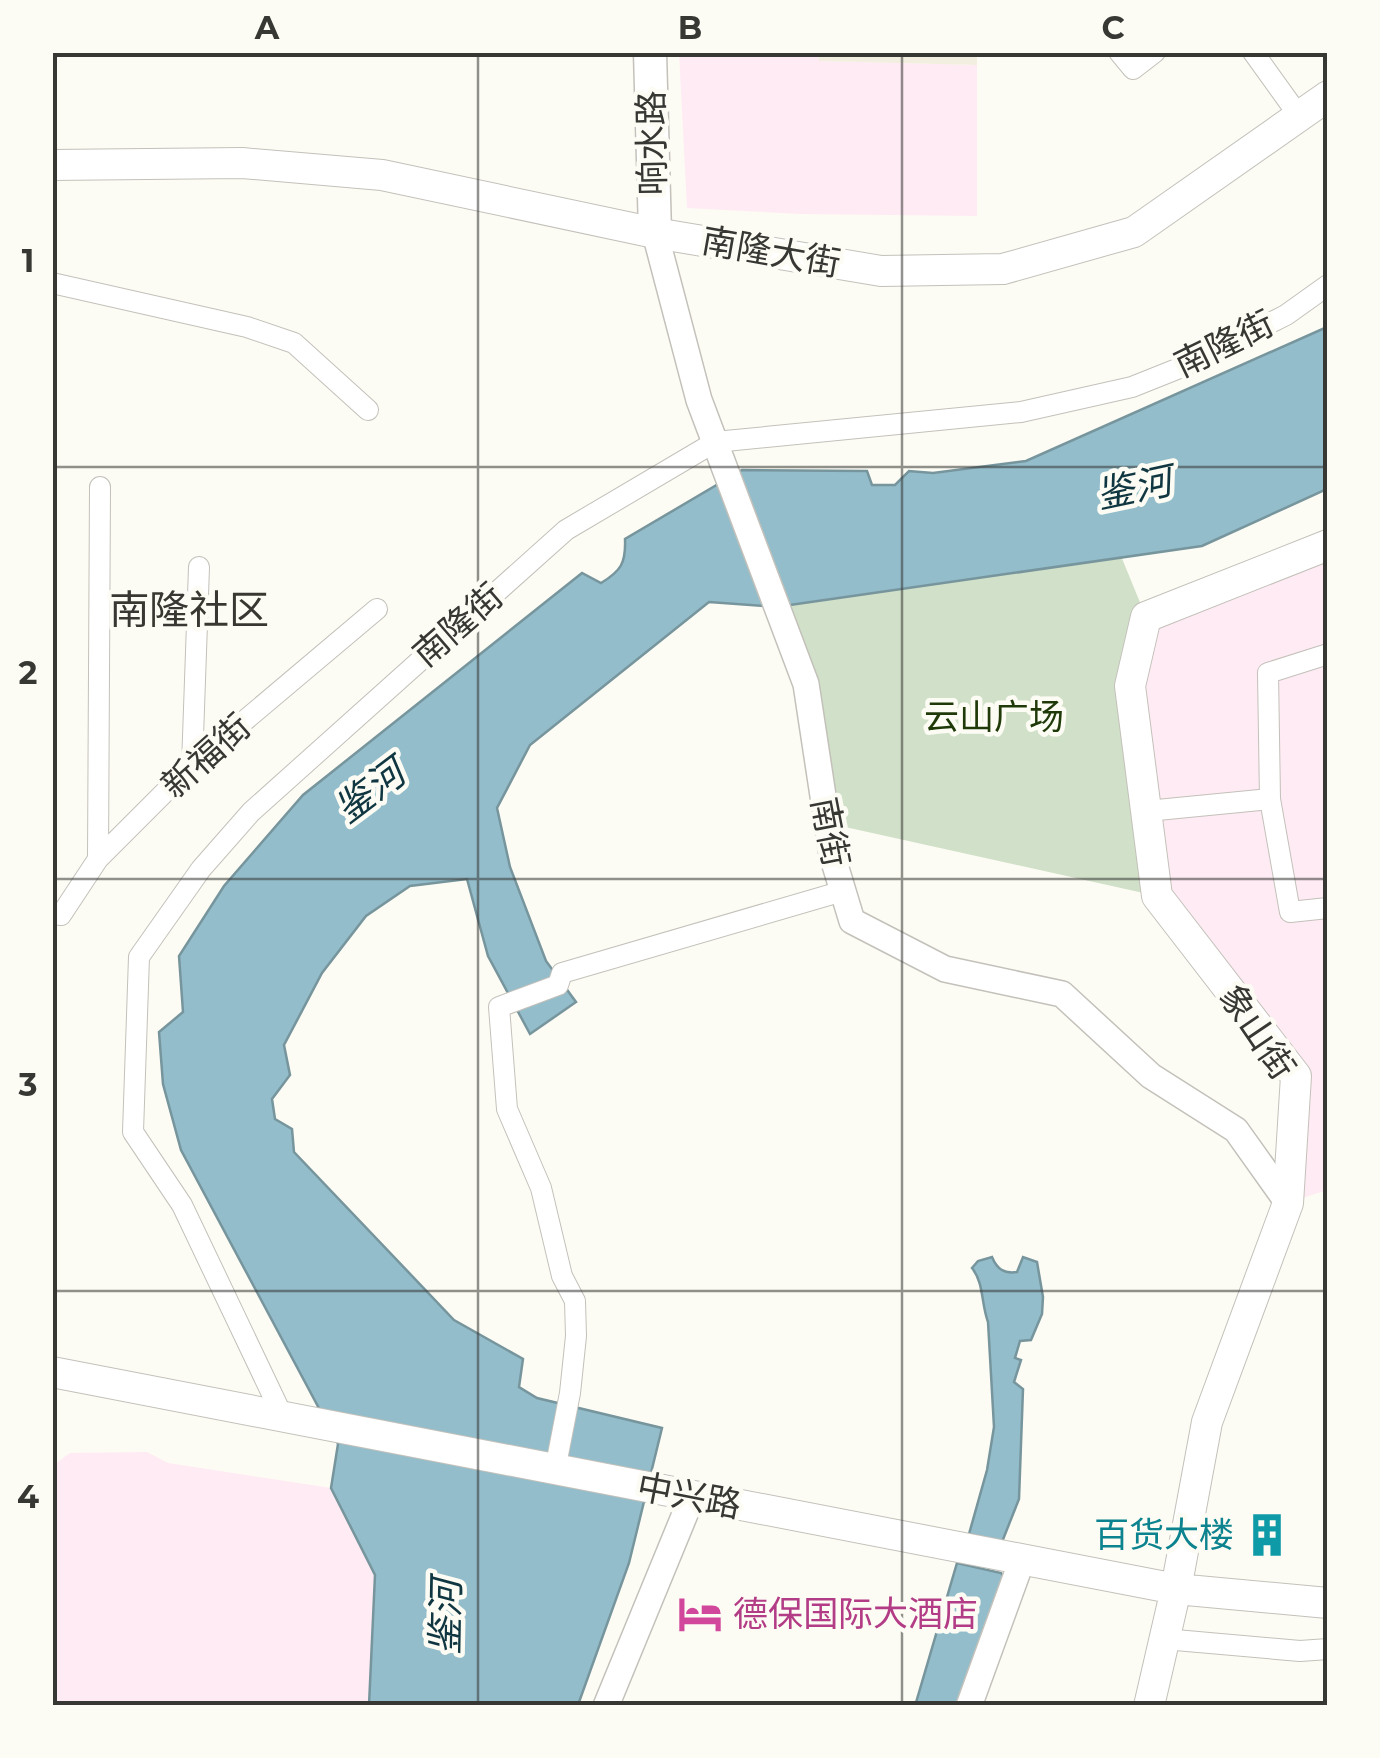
<svg xmlns="http://www.w3.org/2000/svg" width="1380" height="1758" viewBox="0 0 1380 1758" font-family="Montserrat,'Noto Sans SC',sans-serif">
	<rect width="100%" height="100%" fill="#fdfcf4"/>
	<path fill="#ffebf4" d="M818 52 819 61 977 65V216L800 214 687 208 679 53Z
		M1327 545V1190L1288 1203 1296 1076 1157 896 1130 686 1158 612Z
		M147 1452 168 1463 331 1488 375 1575 369 1705H53L52 1466 70 1453Z"/>
	<path fill="#f2efe0" d="M818 53H977V65L819 61Z"/>
	<path fill="#d1e0c8" d="M1121 556 1146 617 1130 686 1157 896 827 823 776 607Z"/>
	<path fill="#93bdca" stroke="#77959d" stroke-width="2.5" d="M1327 327V489L1202 546 776 607 709 602 530 745 497 808 510 867 546 961 576 1002 530 1034 488 956 467 879 410 886 366 916 322 973 284 1045 290 1075 272 1099 275 1119 292 1129 294 1152 454 1320 523 1359 519 1387 537 1398 662 1428 629 1563 578 1705H369L375 1575 331 1488 338 1444 181 1150 163 1084 159 1032 183 1012 179 956 224 886 303 795 582 573 601 583C621 571 626 563 625 539L742 470 867 471 872 485H895L909 471 933 473 1026 461Z
		M992 1257C997 1269 1004 1274 1017 1272L1023 1257 1037 1262 1043 1297 1042 1314 1031 1340 1020 1341 1015 1358 1021 1360 1014 1382 1023 1389 1019 1499 1002 1542 969 1534 987 1470 994 1427 988 1322C981 1303 984 1283 972 1268L978 1261Z
		M957 1563 1001 1573 1005 1578 961 1705 915 1706Z"/>
	<g fill="none" stroke-linecap="round" stroke-linejoin="round">
		<g stroke="#c3c1ba" stroke-width="22">
			<path id="minor" d="M1119 52 1133 69 1155 52
				M1253 52 1299 116
				M52 283 247 327 294 343 368 410
				M1328 654 1268 673 1270 799 1290 912 1328 908
				M192 765 199 567
				M1147 811 1270 799
				M98 859 100 487
				M52 914 61 915 98 859 192 765 377 609
				M283 1417 182 1205 133 1132 139 957 201 869 251 812 566 530 715 442 1021 412 1132 387 1187 365 1286 315 1328 285
				M555 1470 570 1393 576 1336 575 1301 562 1276 541 1188 507 1109 499 1007 558 985 562 973 843 891
				M1164 1639 1300 1651 1328 1649"/>
		</g>
		<g stroke="#c3c1ba" stroke-width="28">
			<path id="tertiary" d="M655 233 699 400 806 684 832 855 852 921 945 969 1062 994 1151 1076 1236 1130 1288 1203
				M606 1706 692 1497
				M969 1706 1022 1560"/>
		</g>
		<g stroke="#c3c1ba" stroke-width="32">
			<path id="secondary" d="M52 165 242 163 382 175 655 233 881 271 1003 269 1134 232 1328 96
				M52 1372 1176 1589 1328 1603
				M1149 1706 1176 1589 1207 1422 1288 1203 1296 1076 1157 896 1130 686 1146 617 1328 545"/>
		</g>
		<g stroke="#c3c1ba" stroke-width="35">
			<path id="primary" d="M650 52 655 233"/>
		</g>
		<use href="#minor" stroke="#fff" stroke-width="20"/>
		<use href="#tertiary" stroke="#fff" stroke-width="25"/>
		<use href="#secondary" stroke="#fff" stroke-width="30"/>
		<use href="#primary" stroke="#fff" stroke-width="32"/>
	</g>
	<path fill="none" stroke="#373734" stroke-width="2.5" stroke-opacity="0.55" d="M478 52V1706M902 52V1706M52 467H1328M52 879H1328M52 1291H1328"/>
	<defs>
		<g id="building-bare" transform="scale(3.45)"><path d="M-4-6H4V6H1V3H-1V6H-4ZM-2.5-4.3h1.7v1.8h-1.7ZM.8-4.3h1.7v1.8H.8ZM-2.5-1h1.7V.8h-1.7ZM.8-1h1.7V.8H.8Z" fill="#0f9aa8" stroke="#fdfcf4" stroke-width="2.5" paint-order="stroke"/></g>
		<g id="hotel-bare" transform="scale(3.45)"><path d="M-6-4.5h1.5V1H6V5H4.5V3h-9V5H-6ZM-4 0a1.8 1.8 0 1 1 3.6 0ZM.5 0V-2.5h3Q6-2.5 6 0Z" fill="#d1479c" stroke="#fdfcf4" stroke-width="2.5" paint-order="stroke"/></g>
	</defs>
	<g fill-rule="evenodd">
		<use href="#building-bare" x="1267" y="1535"/>
		<use href="#hotel-bare" x="700" y="1614"/>
	</g>
	<g text-anchor="middle" stroke-width="9" stroke-linejoin="round" paint-order="stroke">
		<g font-size="35" fill="#373734" stroke="#fdfcf4">
			<text transform="translate(652 143) rotate(-91)" y="12">响水路</text>
			<text transform="translate(771 252) rotate(10)" y="12">南隆大街</text>
			<text transform="translate(1224 344) rotate(-26)" y="12">南隆街</text>
			<text transform="translate(458 625) rotate(-41)" y="12">南隆街</text>
			<text transform="translate(206 756) rotate(-42)" y="12">新福街</text>
			<text transform="translate(830 832) rotate(79)" y="12">南街</text>
			<text transform="translate(1257 1032) rotate(56)" y="12">象山街</text>
			<text transform="translate(689 1496) rotate(11)" y="12">中兴路</text>
		</g>
		<g font-size="35" fill="#1f3909" stroke="#fdfcf4">
			<text x="994" y="729">云山广场</text>
		</g>
		<g font-size="35" fill="#0d838f" stroke="#fdfcf4" text-anchor="end">
			<text x="1234" y="1547">百货大楼</text>
		</g>
		<g font-size="35" fill="#b23c85" stroke="#fdfcf4" text-anchor="start">
			<text x="733" y="1626">德保国际大酒店</text>
		</g>
		<g font-size="38" font-style="italic" fill="#103741" stroke="#fdfcf4">
			<text transform="translate(1134 488) rotate(-12)" y="13">鉴河</text>
			<text transform="translate(370 791) rotate(-37)" y="13">鉴河</text>
			<text transform="translate(446 1617) rotate(-89)" y="13">鉴河</text>
		</g>
		<g font-size="40" fill="#383731" stroke="#fdfcf4">
			<text x="189" y="624">南隆社区</text>
		</g>
	</g>
	<rect width="1380" height="1758" fill="none" stroke="#fdfcf4" stroke-width="110"/>
	<rect x="55" y="55" width="1270" height="1648" fill="none" stroke="#373734" stroke-width="4"/>
	<g font-size="32" text-anchor="middle" font-weight="bold" fill="#373734">
		<text x="267" y="39">A</text>
		<text x="690" y="39">B</text>
		<text x="1113" y="39">C</text>
		<text x="28" y="272">1</text>
		<text x="28" y="684">2</text>
		<text x="28" y="1096">3</text>
		<text x="28" y="1508">4</text>
	</g>
</svg>
